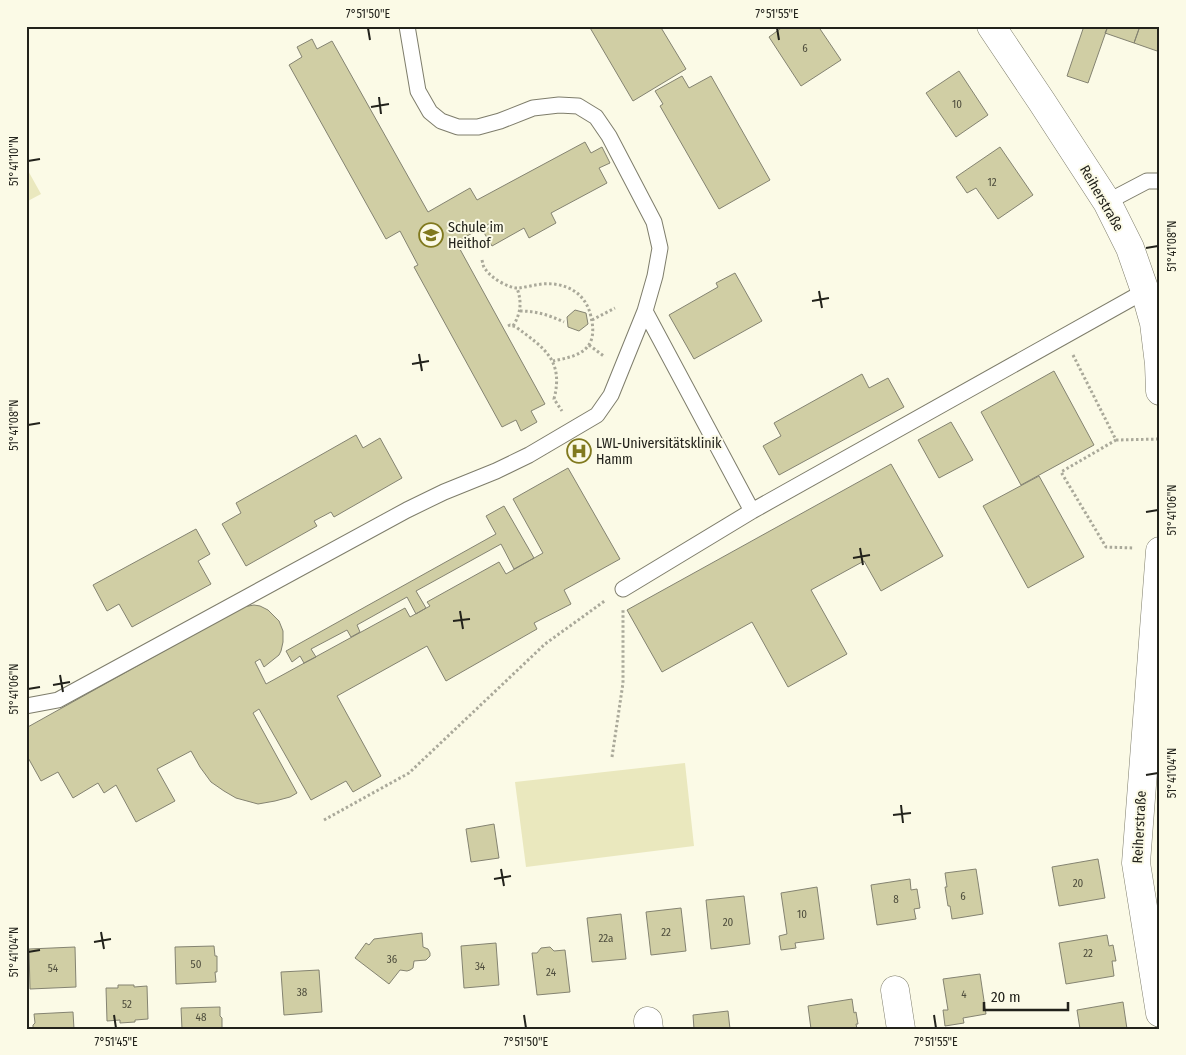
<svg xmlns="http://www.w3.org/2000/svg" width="1186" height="1055" viewBox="0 0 1186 1055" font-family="'Fira Sans Condensed',sans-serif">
	<rect width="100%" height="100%" fill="#fbfae6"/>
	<path fill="#eae8be" d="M26 167 41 194 26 202Z
		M685 763 694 846 526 867 515 782Z"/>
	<path fill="#d0cea4" stroke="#848371" d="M589 26H660L686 69 633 101Z
		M784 26H818L841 60 801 86 769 37Z
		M1084 26H1108L1088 83 1067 76Z
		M1108 26H1140L1134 43 1105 33Z
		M1140 26H1160V52L1134 43Z
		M312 39 317 49 332 41 428 212 470 188 477 200 585 142 591 153 602 147 610 163 599 168 607 183 551 213 556 223 529 238 524 228 492 246 483 231 490 227 489 224 456 242 545 404 531 411 537 422 521 431 516 420 502 427 414 267 418 265 400 231 386 239 289 65 302 57 297 47Z
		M959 71 988 115 956 137 926 93Z
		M682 76 689 88 711 76 770 180 719 209 660 106 663 104 655 91Z
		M1000 147 1033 195 998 219 976 188 967 193 956 177Z
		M735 273 762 321 694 359 669 315 718 287 716 283Z
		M575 310 586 313 588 324 579 331 568 327 567 317Z
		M1054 371 1094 445 1021 485 981 412Z
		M862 374 869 388 888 378 904 407 779 475 763 446 781 436 774 423Z
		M951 422 973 460 939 478 918 440Z
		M356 435 363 448 380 438 402 478 334 517 331 512 314 521 317 526 246 566 222 524 241 513 236 503Z
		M891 464 943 556 881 591 864 561 811 590 847 654 788 687 752 622 662 672 627 610Z
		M568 468 620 559 564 590 571 604 534 623 537 629 446 681 427 646 337 696 381 776 353 792 346 781 311 800 259 709 253 713 297 793 290 797 275 801 258 804 236 798 224 791 211 782 200 767 191 751 157 769 175 801 136 822 116 785 104 793 98 783 73 798 58 772 41 781 26 754V728L243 607 254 605 260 606 268 610 279 621 283 631V642L281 651 279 655 264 667 260 659 255 662 266 684 405 608 410 617 430 606 427 602 499 562 506 574 543 553 513 499Z
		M1039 476 1084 557 1028 588 983 506Z
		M504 506 534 558 514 569 501 544 416 591 426 608 416 614 407 597 357 625 360 632 351 637 347 630 311 649 316 657 304 663 300 656 292 662 286 651 496 534 486 516Z
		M196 529 210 554 198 561 211 584 132 627 119 604 107 611 93 585Z
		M494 824 499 858 471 862 466 829Z
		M1098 859 1105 898 1059 906 1052 867Z
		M976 869 983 914 952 919 950 906H948L945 887H947L945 873Z
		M910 879 911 890 917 889 920 908 914 909 916 919 877 925 871 885Z
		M817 887 824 939 795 943 796 948 781 950 779 936 787 934 781 893Z
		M744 896 750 944 711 949 706 900Z
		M681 908 686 951 651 955 646 912Z
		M621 914 626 959 592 962 587 918Z
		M422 933 423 947 428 949 430 953V956L426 960 414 961 413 968 410 970 407 971 400 970 389 984 355 958 366 943 369 945 374 939Z
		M1107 935 1109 946 1113 945 1116 961H1112L1114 976 1066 984 1059 943Z
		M496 943 499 985 464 988 461 946Z
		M214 946 215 956H217V972H215L216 982 176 984 175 947Z
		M75 947 76 987 30 989 29 949Z
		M550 947 554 951 565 950 570 992 537 995 532 953H537L541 948Z
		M319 970 322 1012 284 1015 281 972Z
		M980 974 986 1014 963 1018 964 1023 945 1026 943 1010H948L943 979Z
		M118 985H134V987L147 986 148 1019 135 1020V1022L120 1023V1020L107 1021 106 988H118Z
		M852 999 854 1013 856 1012 858 1024H856L857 1029H811L808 1006Z
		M1123 1002 1127 1029H1080L1077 1010Z
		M220 1007V1016L222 1018V1029H182L181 1008Z
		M728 1011 730 1029H694L693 1015Z
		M73 1012 74 1029H33V1025L35 1023 34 1014Z"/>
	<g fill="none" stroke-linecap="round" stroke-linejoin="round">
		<g stroke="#7e7d6b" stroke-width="17">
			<path id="lane" d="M1107 202 1147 181H1160
				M645 311 752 511 1145 291
				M623 589 752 511
				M26 706 58 700 407 510 444 492 496 471 529 455 597 415 611 395 645 311 655 276 660 248 654 222 609 136 596 117 578 106 559 105 533 108 500 121 478 127H458L441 121 430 112 418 91 407 26"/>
		</g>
		<g stroke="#7e7d6b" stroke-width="29">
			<path id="street" d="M991 26 1042 102 1107 202 1130 248 1145 291 1154 323 1159 364 1160 391
				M1160 551 1136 863 1160 1013
				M895 990 901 1029
				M648 1021 649 1029"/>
		</g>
		<path stroke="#aaa99a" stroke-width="3" stroke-dasharray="2.5 2.5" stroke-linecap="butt" d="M482 260C483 264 483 267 486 270 491 278 510 289 519 288 526 287 534 285 542 284 565 282 586 292 591 317 593 325 594 335 590 343 583 356 566 358 553 361
			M520 311C536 311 549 315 564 322
			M592 320 615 308
			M508 326 510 325 516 327C544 348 564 360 554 399L562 411
			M513 326C521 313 522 302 517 288
			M589 345 605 357
			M1073 355 1116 440 1061 472 1106 547 1134 548
			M1116 440 1160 439
			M612 757 623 683V609
			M324 820 409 773 545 644 606 600"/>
		<use href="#lane" stroke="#fff" stroke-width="15"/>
		<use href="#street" stroke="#fff" stroke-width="28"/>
	</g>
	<path fill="none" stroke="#22221b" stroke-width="2" d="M368 28 370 40M777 28 779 40M379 97 381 114M371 107 389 104M28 161 40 159M1146 248 1158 246M819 291 822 308M812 301 829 298M419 354 422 371M412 364 429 361M28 425 40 423M1146 512 1158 510M860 548 863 565M853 558 870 555M460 611 463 629M453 621 470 619M60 675 63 692M53 685 70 682M28 689 40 687M1146 775 1158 773M901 805 903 823M893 815 911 813M501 869 504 886M494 879 511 876M101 932 104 949M94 942 111 939M28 952 40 950M114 1015 116 1028M524 1015 526 1028M934 1015 936 1028"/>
	<defs>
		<g id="school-ring" transform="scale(1.25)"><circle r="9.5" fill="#fbfae6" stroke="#80791e" stroke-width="1.5"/><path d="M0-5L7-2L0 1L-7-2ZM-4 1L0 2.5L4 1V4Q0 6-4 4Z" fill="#80791e"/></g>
		<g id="hospital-ring" transform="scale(1.25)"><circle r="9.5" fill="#fbfae6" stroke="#80791e" stroke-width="1.5"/><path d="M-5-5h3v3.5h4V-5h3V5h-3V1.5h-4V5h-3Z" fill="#80791e"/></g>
	</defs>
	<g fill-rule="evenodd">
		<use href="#school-ring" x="431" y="235"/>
		<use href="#hospital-ring" x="579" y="451"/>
	</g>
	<g text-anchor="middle" stroke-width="4" stroke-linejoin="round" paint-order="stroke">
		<g font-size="11" fill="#4e4d3d">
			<text x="805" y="52">6</text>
			<text x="957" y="108">10</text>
			<text x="992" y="186">12</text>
			<text x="1078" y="887">20</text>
			<text x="963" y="900">6</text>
			<text x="896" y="903">8</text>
			<text x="802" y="918">10</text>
			<text x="728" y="926">20</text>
			<text x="666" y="936">22</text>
			<text x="606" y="942">22a</text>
			<text x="1088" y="957">22</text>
			<text x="392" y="963">36</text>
			<text x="196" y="968">50</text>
			<text x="480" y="970">34</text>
			<text x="53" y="972">54</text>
			<text x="551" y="976">24</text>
			<text x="302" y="996">38</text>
			<text x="964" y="998">4</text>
			<text x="127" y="1008">52</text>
			<text x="201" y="1021">48</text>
		</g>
		<g font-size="14" fill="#22221b" stroke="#fbfae6">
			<text transform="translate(1102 198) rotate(60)" y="5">Reiherstraße</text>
			<text transform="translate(1139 827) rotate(-87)" y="5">Reiherstraße</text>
		</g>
		<g font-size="14" fill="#22221b" stroke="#fbfae6" text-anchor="start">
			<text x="448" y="232">Schule im<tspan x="448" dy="16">Heithof</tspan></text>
			<text x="596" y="448">LWL-Universitätsklinik<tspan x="596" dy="16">Hamm</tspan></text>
		</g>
	</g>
	<rect width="1186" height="1055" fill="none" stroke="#fbfae6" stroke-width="55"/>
	<path d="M984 1002v8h84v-8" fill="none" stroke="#22221b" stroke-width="2.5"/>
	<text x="991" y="1002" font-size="15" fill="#22221b" stroke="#fbfae6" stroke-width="4" paint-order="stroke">20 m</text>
	<rect x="28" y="28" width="1130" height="1000" fill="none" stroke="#22221b" stroke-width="2"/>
	<g font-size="12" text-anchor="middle" fill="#22221b">
		<text x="368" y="18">7°51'50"E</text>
		<text x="777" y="18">7°51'55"E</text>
		<text transform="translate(14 161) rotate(-90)" y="4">51°41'10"N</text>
		<text transform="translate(1172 246) rotate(-90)" y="4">51°41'08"N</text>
		<text transform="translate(14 425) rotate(-90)" y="4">51°41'08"N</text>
		<text transform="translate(1172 510) rotate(-90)" y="4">51°41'06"N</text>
		<text transform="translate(14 689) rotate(-90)" y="4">51°41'06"N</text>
		<text transform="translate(1172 773) rotate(-90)" y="4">51°41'04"N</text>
		<text transform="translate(14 952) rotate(-90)" y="4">51°41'04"N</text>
		<text x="116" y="1046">7°51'45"E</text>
		<text x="526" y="1046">7°51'50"E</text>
		<text x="936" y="1046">7°51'55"E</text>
	</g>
</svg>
